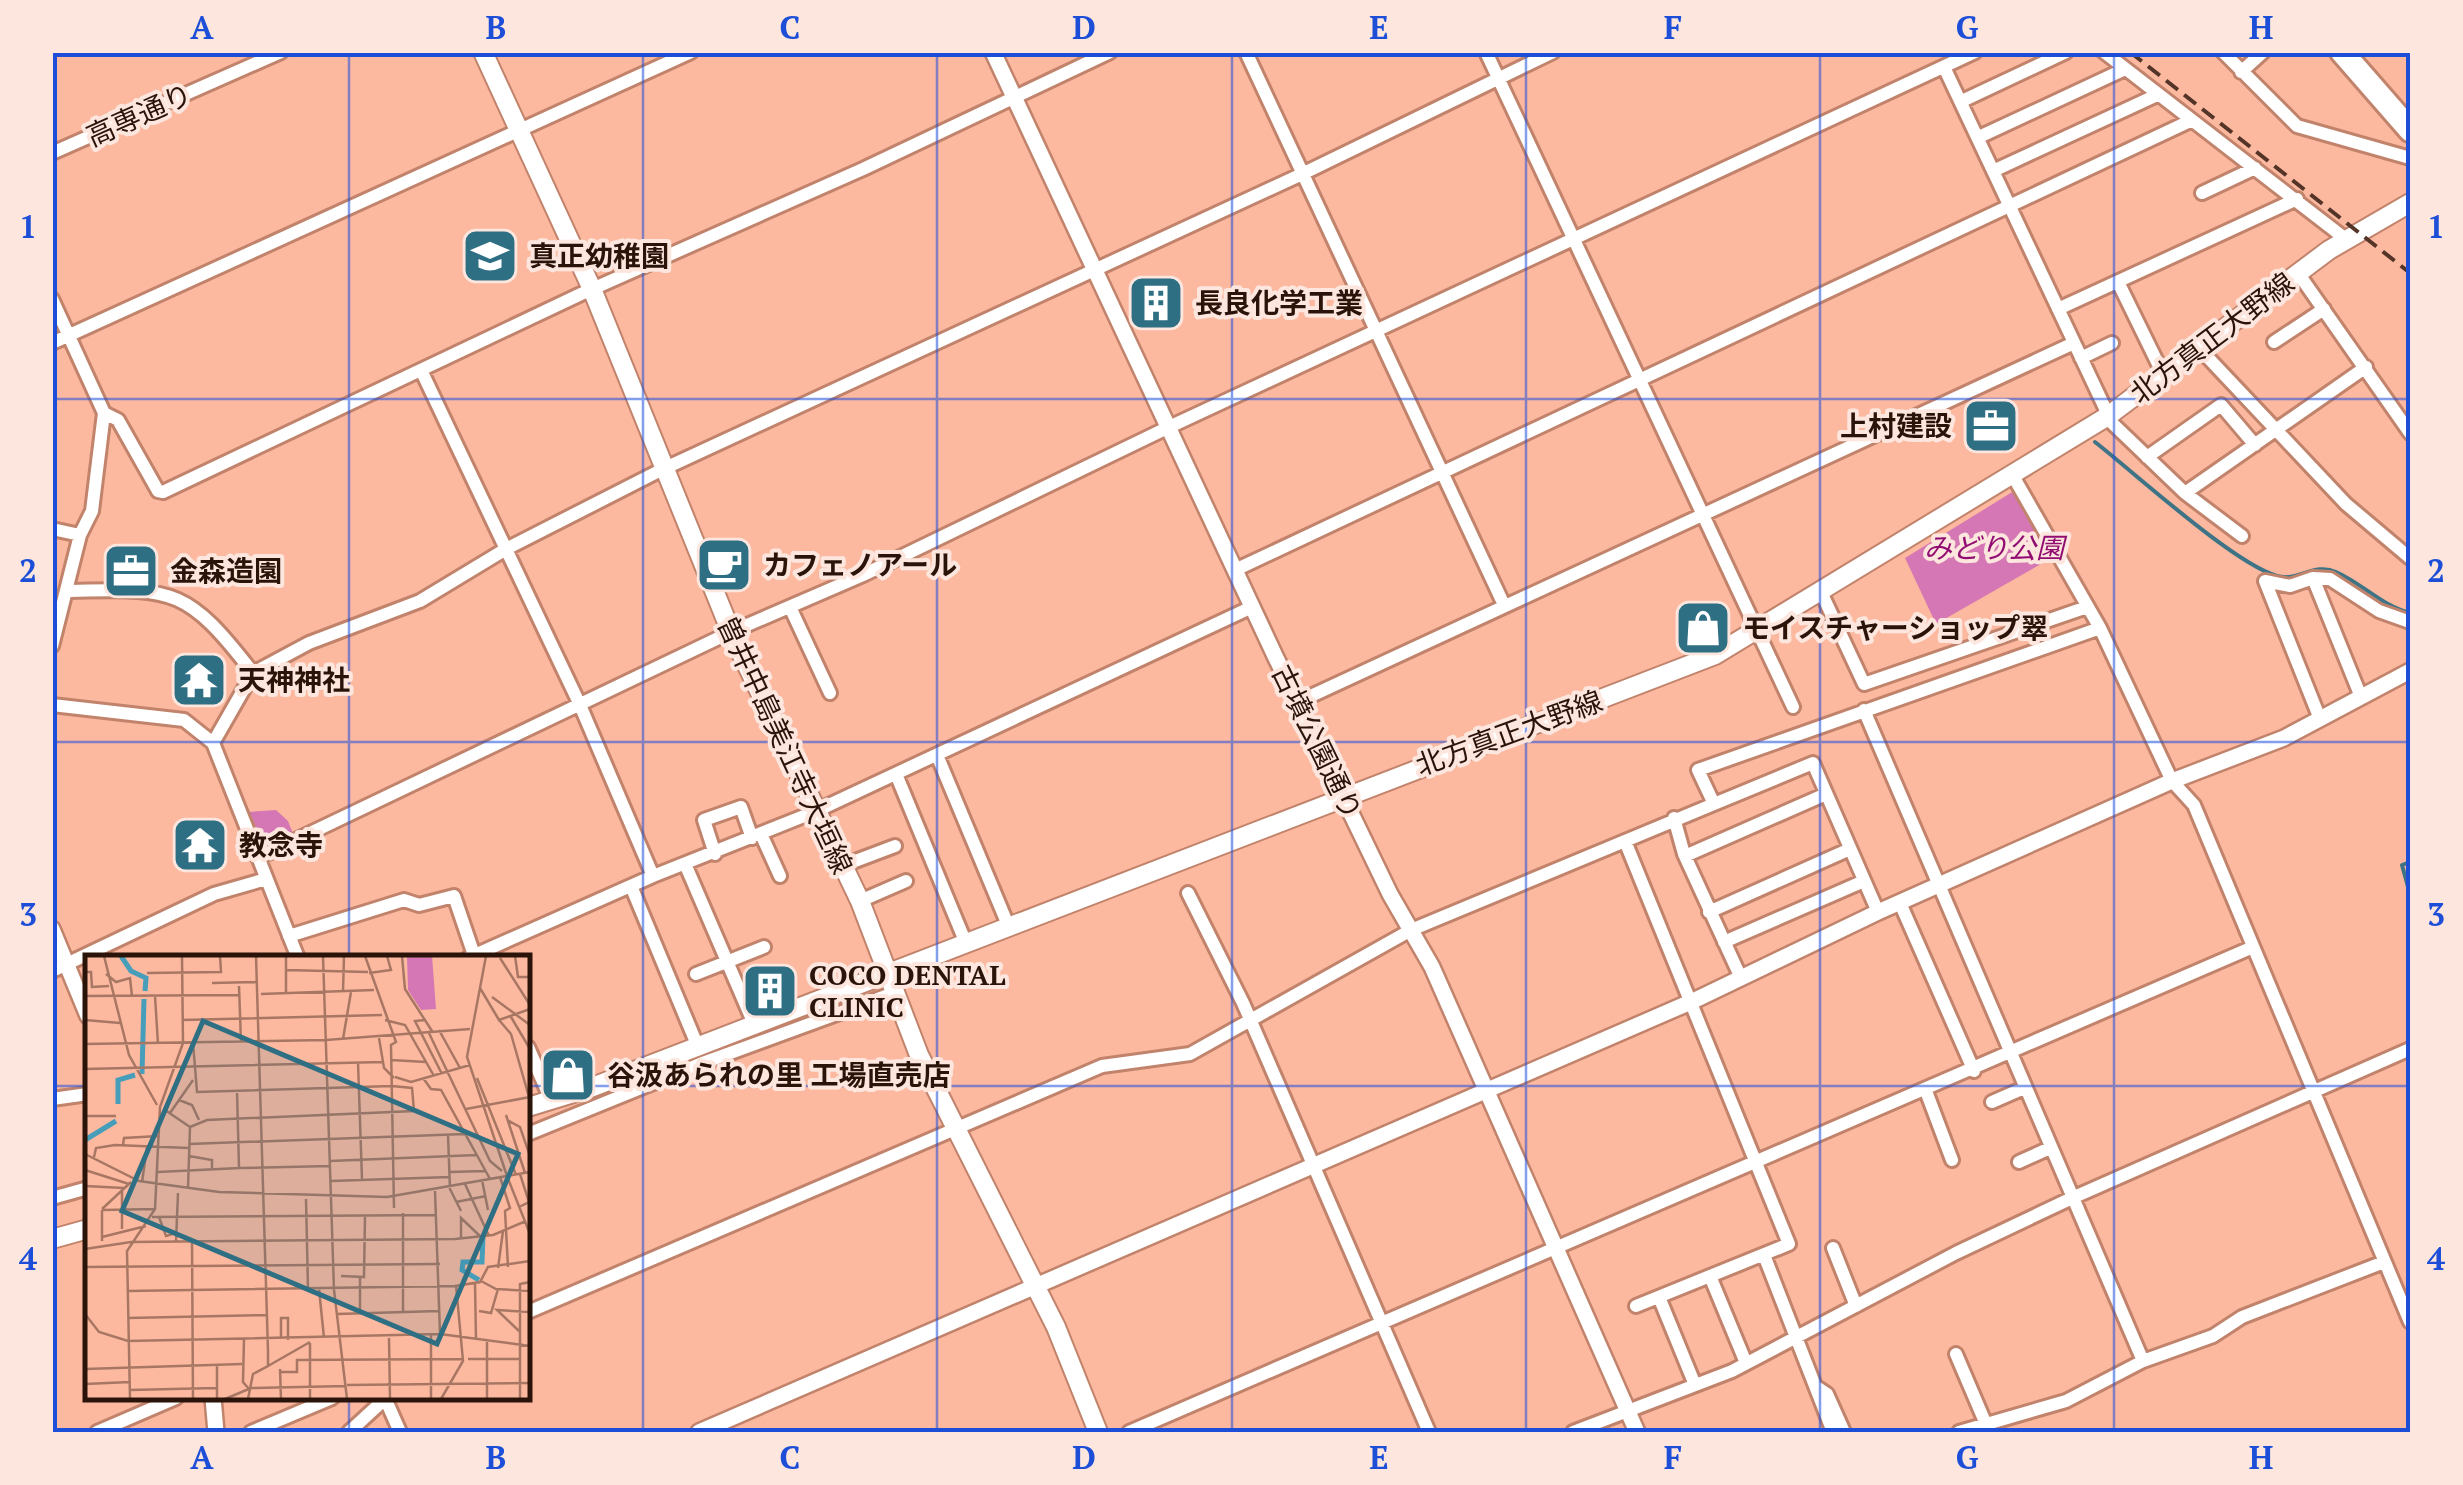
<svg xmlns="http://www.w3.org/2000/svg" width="2463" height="1485" viewBox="0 0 2463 1485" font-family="'PT Serif','Noto Sans JP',serif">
	<rect width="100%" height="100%" fill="#fcb9a0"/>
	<path fill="#d477b4" d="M2014 491 2053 557 1936 624 1905 558Z
		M276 810 288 821 295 839 262 851 248 812Z"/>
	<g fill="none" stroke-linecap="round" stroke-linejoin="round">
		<path stroke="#3e7485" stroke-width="4" d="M2095 442C2136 474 2233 563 2277 576 2298 582 2314 562 2336 572 2363 584 2382 606 2410 613
			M2410 862 2402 865 2410 894"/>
		<g stroke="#c1836b" stroke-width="18">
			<path id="minor" d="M1246 52 1504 605
				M1486 52 1793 707
				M2104 52 2347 240
				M2223 52 2297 126 2410 158
				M1944 67 2112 423 2185 493 2242 536
				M2241 72 2263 52
				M1962 101 2066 52
				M1979 137 2125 69
				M52 153 281 52
				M1993 171 2157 95
				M2202 193 2255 168
				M2298 273 2410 433
				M2118 282 2163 374
				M52 299 104 413 92 511 80 535 52 646
				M2058 309 2297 199
				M2274 342 2324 309
				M52 343 691 52
				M2198 347 2346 504 2410 558
				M2081 358 2112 343
				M421 370 580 705 653 876 468 958
				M104 413 118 420 158 491 163 492 581 294 863 169 1110 52
				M2147 457 2221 405 2255 445
				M2013 476 2100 628 2172 781 2194 805 2410 1322
				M2185 493 2366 367
				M52 529 80 535
				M1235 570 2190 121
				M2313 578 2361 697
				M66 591C173 589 185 585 253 673
				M1821 592 1864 684 2087 607
				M790 607 830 693
				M1300 701 2074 343
				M52 705 184 720 213 743 298 958
				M1864 710 2143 1361
				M2320 719 2265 581 2290 586 2313 578 2330 579 2379 611 2410 622
				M213 743 253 673 309 643 420 601 506 549 661 470 1300 175 1553 52
				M937 755 1008 925
				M896 774 965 941
				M1714 804 1813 763 1878 912
				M1674 818 1684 854 1741 978
				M761 834 780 876
				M1625 841 1789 1244 1636 1306
				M715 854 704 820 741 807 752 838
				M1685 856 1826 794
				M258 858 731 632 863 575 1167 428 1975 52
				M686 866 754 1024
				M842 866 895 846
				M653 876 814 812 1252 607
				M631 886 698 1047
				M1188 893 1243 1003 1429 1432
				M860 901 906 881
				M1900 903 1974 1071
				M1709 912 1850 849
				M289 936 404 900 419 905 454 896 474 955
				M1724 942 1864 881
				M52 971 214 894 266 879
				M696 974 764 947
				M528 1047 551 1100
				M1926 1091 1952 1160
				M52 1099 88 1094
				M1992 1102 2024 1088
				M528 1134 700 1064 897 992
				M2019 1162 2050 1148
				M52 1198 88 1188
				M1833 1248 1856 1306
				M1764 1255 1833 1432
				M1710 1276 1746 1363
				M1659 1297 1695 1385
				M528 1312 1102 1066 1190 1054 1411 930 1714 804 1698 770 2100 628
				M1956 1354 1985 1422
				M1818 1388 1827 1394 1844 1432
				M385 1398 400 1432
				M97 1432 176 1398
				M251 1432 332 1398
				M349 1432 386 1398
				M1129 1432 2253 947
				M1573 1432 1732 1371 1956 1253 2072 1198 2410 1049
				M1959 1432 2066 1401 2143 1361 2213 1336 2242 1317 2384 1262"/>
		</g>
		<g stroke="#c1836b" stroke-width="20">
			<path id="tertiary" d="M993 52 1276 658 1390 894 1432 967 1637 1432
				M52 929 88 1016
				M213 1398 216 1432
				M699 1432 1693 1001 1878 912 2172 781 2284 738 2410 671"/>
		</g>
		<g stroke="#c1836b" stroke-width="22">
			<path id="secondary" d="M483 52 592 289 731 632 860 901 919 1055 1056 1327 1098 1432
				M528 1107 590 1088 1715 655 2108 416 2329 250 2410 203
				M52 1239 88 1229"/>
		</g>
		<g stroke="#c1836b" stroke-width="28">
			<path id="trunk" d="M2342 52 2410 130"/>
		</g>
		<use href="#minor" stroke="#fff" stroke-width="12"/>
		<use href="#tertiary" stroke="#fff" stroke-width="15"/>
		<use href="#secondary" stroke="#fff" stroke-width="18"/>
		<use href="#trunk" stroke="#fff" stroke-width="22"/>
		<path stroke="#533427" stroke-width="4" stroke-dasharray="15 8" stroke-linecap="butt" d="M2130 52 2410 273"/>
	</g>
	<path fill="none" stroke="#1d4ed8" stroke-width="2.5" stroke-opacity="0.55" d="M349 52V958M643 52V1432M937 52V1432M1232 52V1432M1526 52V1432M1820 52V1432M2114 52V1432M52 399H2410M52 742H2410M52 1086H88M528 1086H2410M349 1398V1432"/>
	<defs>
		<g id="school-square" transform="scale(2.875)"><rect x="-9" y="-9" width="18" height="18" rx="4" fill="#2f6f83" stroke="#fce6de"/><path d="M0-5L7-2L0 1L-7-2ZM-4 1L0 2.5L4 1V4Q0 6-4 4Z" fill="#fff"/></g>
		<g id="building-square" transform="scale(2.875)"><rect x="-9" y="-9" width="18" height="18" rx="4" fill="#2f6f83" stroke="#fce6de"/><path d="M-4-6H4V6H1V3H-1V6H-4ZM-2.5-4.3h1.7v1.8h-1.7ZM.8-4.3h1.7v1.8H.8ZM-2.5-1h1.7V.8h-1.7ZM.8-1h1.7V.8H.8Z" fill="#fff"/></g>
		<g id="office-square" transform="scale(2.875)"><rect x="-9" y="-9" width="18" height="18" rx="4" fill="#2f6f83" stroke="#fce6de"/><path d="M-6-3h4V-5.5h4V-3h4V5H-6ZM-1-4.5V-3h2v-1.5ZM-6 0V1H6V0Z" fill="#fff"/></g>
		<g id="cafe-square" transform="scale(2.875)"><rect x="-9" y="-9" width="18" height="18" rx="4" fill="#2f6f83" stroke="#fce6de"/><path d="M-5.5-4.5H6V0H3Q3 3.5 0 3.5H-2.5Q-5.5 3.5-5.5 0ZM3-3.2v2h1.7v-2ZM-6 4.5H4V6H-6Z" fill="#fff"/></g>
		<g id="shop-square" transform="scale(2.875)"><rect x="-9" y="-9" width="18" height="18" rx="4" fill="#2f6f83" stroke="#fce6de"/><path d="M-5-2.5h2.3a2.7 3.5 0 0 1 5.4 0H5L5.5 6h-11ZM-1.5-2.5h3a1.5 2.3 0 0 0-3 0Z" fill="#fff"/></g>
		<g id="temple-square" transform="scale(2.875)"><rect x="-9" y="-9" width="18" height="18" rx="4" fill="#2f6f83" stroke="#fce6de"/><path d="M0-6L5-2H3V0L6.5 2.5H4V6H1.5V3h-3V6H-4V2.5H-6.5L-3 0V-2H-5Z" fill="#fff"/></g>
	</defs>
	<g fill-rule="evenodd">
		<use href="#school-square" x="490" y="256"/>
		<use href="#building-square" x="1156" y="303"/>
		<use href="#office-square" x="1991" y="426"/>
		<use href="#cafe-square" x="724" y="565"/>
		<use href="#office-square" x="131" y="571"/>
		<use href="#shop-square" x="1703" y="628"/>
		<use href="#temple-square" x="199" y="680"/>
		<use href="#temple-square" x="200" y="845"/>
		<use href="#building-square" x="770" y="991"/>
		<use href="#shop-square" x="568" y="1075"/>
	</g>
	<g text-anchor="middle" stroke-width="8" stroke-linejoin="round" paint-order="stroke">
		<g font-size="28" fill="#2a1309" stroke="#fce6de">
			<text transform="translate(139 115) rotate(-24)" y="10">高専通り</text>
			<text transform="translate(2212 338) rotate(-37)" y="10">北方真正大野線</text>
			<text transform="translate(1509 733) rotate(-20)" y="10">北方真正大野線</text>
			<text transform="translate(1317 742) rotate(64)" y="10">古墳公園通り</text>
			<text transform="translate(785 745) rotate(65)" y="10">曽井中島美江寺大垣線</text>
		</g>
		<g font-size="28" font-weight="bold" fill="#2a1309" stroke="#fce6de" text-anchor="start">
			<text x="529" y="266">真正幼稚園</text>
			<text x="1195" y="313">長良化学工業</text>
			<text x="1952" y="436" text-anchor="end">上村建設</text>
			<text x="763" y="575">カフェノアール</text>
			<text x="170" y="581">金森造園</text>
			<text x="1742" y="638">モイスチャーショップ翠</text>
			<text x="238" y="690">天神神社</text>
			<text x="239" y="855">教念寺</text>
			<text x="809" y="985">COCO DENTAL<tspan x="809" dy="32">CLINIC</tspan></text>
			<text x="607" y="1085">谷汲あられの里 工場直売店</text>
		</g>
		<g font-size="28" font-style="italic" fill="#920d71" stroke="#fce6de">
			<text x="1994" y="558">みどり公園</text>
		</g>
	</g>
	<g transform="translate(85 955)">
		<rect width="445" height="445" fill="#fcb9a0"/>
		<path d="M322 1H347L351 54 336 55 323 35Z" fill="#d477b4"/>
		<path fill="none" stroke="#469eba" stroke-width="5" d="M36 1 46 16 61 23 60 36M57 119 59 44M33 149V125L50 120M0 185 31 166M394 325 377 315 378 307H397L398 282"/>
		<path fill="none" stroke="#a87764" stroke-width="2.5" d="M19 1 44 100 72 150M238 1 249 335 262 444M280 1 311 87 306 90 309 253M317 1 320 34 347 76M401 1 382 102 422 221 445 217M430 1 433 22H445M415 3 445 50M200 15 283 17M0 17H6L7 32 24 31M62 18 136 17 135 1M284 18 306 15 302 1M21 19 31 27 45 23 47 41M127 28 171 27M154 31 156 87M395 33 414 65 445 54M258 37 259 1M201 38V1M176 39 289 35M0 41 155 40M70 41 73 89M407 42 445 70M426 62 445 94M0 65 35 68M97 65 297 60M300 65 320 70 349 121M340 65 330 66 357 119M414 65 426 79 444 142M354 75 375 113M343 76 405 206 417 216M294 83 299 113 309 123M258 84 266 37M0 89 241 85 385 74M306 105 341 107M273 107 277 225M0 114 298 107M310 122 326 127 385 110M338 123 346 134 356 135 405 224M392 123 431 220M94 145 107 150 114 165M381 154 445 142M80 155 105 172M85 158 108 125M421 160 440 218M0 161H31M422 165 435 172 445 201M105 172 122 165 329 156 327 133 307 131 112 137 108 88M363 180 365 234 376 256M104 189 380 179M38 190 39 183 74 181M0 199 54 226 134 237 302 242 422 221 445 279M104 201 127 205V213M9 202 11 193 30 190 104 193M245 206 392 200M154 213 245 211M0 215 44 229M73 217 154 213 152 136M364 217 401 216M415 222 425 253 420 256 423 312M397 225 403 255M246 226 365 222M57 227 62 192M380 229 404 281M0 231 39 233M103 233 105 172M37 235V274M350 236 355 379M221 244 223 334M371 247 401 241M434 252 444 247 435 219M17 254 46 227M17 255 70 254M17 255V286M318 258V356M67 262 352 260M74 262 81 281 91 278M17 282 61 271M376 283V263L396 282M91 287 93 238M107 287 108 444M0 294 46 287 370 284 408 280 441 266M0 312 355 309M413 313 418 276M256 321 279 322 280 261M396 326 411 334 445 336M390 328 391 385M234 334 239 383M43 336 370 331 395 327 403 312 445 306M394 356 406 358 413 334M275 357V322M0 359 14 377 43 386 355 379 445 391M252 359 354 356M43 363 182 360M434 376 412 355 445 357M346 380V444M304 383 305 444M159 384 158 427 164 434M196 384V363H203V385M402 385V444M225 388V444M383 404H434M183 411 225 387M0 414 157 409M195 414 196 444M195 417H212V405L378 404M0 429 45 427M262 430 445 428M45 435 131 433M45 444 42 296 70 254 75 152 98 88 97 1M132 444V409M140 444 166 433 261 431M163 444 168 419 183 411V396L171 1M356 444 378 406 371 330M435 444V329L445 327"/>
		<path fill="#2f6f83" fill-opacity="0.15" stroke="#2f6f83" stroke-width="5" d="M118 66 433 199 352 389 37 256Z"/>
		<rect width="445" height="445" fill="none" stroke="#2a1309" stroke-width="5"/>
	</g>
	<rect width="2463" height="1485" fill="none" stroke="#fce6de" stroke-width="110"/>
	<rect x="55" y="55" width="2353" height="1375" fill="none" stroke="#1d4ed8" stroke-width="4"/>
	<g font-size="32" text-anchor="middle" font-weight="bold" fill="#1d4ed8">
		<text x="202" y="39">A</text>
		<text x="496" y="39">B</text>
		<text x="790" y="39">C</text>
		<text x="1084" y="39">D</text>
		<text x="1379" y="39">E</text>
		<text x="1673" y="39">F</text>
		<text x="1967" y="39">G</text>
		<text x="2261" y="39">H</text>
		<text x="28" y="238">1</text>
		<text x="2436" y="238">1</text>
		<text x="28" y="582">2</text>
		<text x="2436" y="582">2</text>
		<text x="28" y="926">3</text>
		<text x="2436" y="926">3</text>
		<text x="28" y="1270">4</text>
		<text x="2436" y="1270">4</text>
		<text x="202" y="1469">A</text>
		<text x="496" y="1469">B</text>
		<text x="790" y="1469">C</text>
		<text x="1084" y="1469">D</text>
		<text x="1379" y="1469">E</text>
		<text x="1673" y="1469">F</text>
		<text x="1967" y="1469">G</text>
		<text x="2261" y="1469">H</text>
	</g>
</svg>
